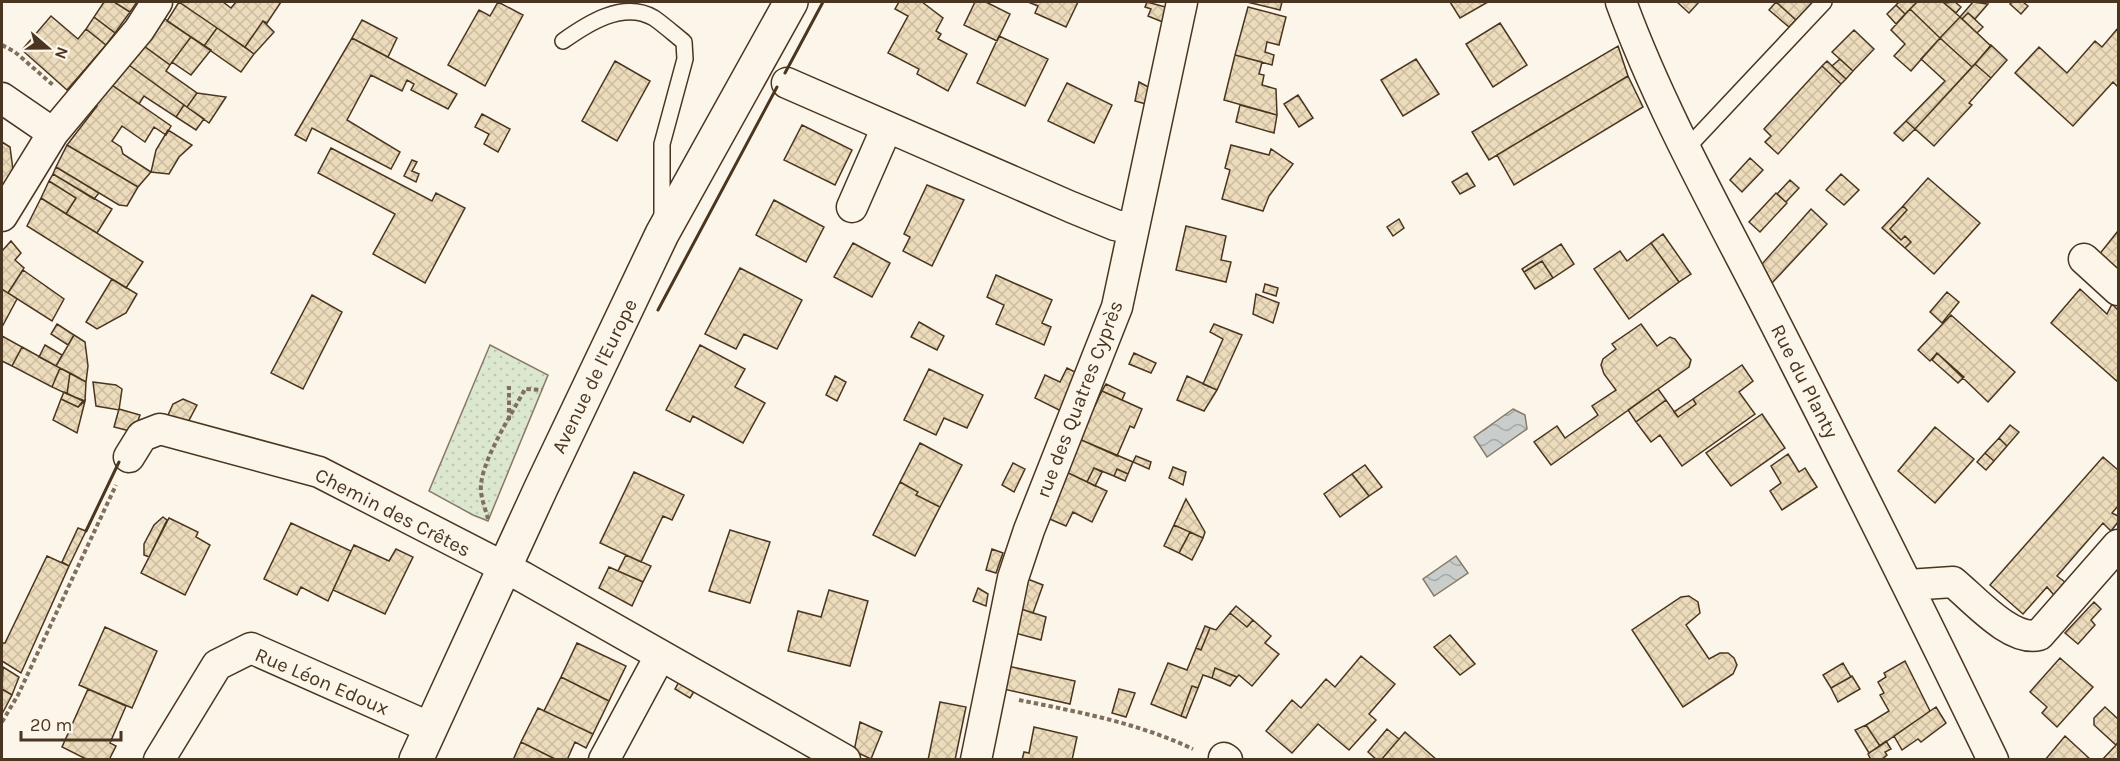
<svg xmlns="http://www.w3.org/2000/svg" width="2120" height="761" viewBox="0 0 2120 761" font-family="Karla,sans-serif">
	<defs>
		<pattern id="grass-dots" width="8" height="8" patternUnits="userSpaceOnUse" patternTransform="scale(1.5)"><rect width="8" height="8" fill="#dce7d0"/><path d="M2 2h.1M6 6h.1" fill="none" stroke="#bec7b2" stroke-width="1.8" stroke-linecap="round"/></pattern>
		<pattern id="water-waves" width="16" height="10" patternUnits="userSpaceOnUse" patternTransform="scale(1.5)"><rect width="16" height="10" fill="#c9cecd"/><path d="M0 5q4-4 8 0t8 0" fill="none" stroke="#a5a8a6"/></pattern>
		<pattern id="building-cross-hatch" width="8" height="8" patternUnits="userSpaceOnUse" patternTransform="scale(1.5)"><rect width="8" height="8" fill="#ecdcbc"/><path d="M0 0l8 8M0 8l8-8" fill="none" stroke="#ccbda1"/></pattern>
	</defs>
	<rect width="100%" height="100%" fill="#fbf6e9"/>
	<path fill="url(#grass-dots)" stroke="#887966" stroke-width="1.5" d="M490 345 548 375 488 521 473 515 429 491Z"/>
	<path fill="url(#water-waves)" stroke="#887966" stroke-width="1.5" d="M1513 409 1525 415 1527 429 1487 457 1474 437Z
		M1456 556 1468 573 1434 596 1423 579Z"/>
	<path fill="url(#building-cross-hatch)" stroke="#4a3520" stroke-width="1.5" d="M104 2H114L130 12 115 33 94 17Z
		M114 2H137L130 12Z
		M179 2 217 28 204 46 167 21Z
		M179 2H223L231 8 236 2H281L267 23 263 21 245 47Z
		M498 2 523 15 485 86 448 65 479 10 490 16Z
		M899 2H922L943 18 936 31 941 34 938 39 967 54 948 91 917 74 919 69 888 53 908 16 895 9Z
		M975 2H986L1010 14 997 41 964 25Z
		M1028 2H1078L1066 27 1035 13 1038 6Z
		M1147 2 1169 8 1165 23 1148 16 1151 9 1145 7Z
		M1247 2H1282L1280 10Z
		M1450 2H1488L1460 18Z
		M1677 2H1699L1689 13Z
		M1776 2 1796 20 1789 27 1769 10Z
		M1776 2H1813L1796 20Z
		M1899 2H1917L1905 14 1896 5Z
		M1917 2H1943L1960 17 1940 38 1910 9Z
		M1955 2 1961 7 1956 13 1944 3Z
		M1973 2 1988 4 1975 19 1968 13 1962 19 1960 17Z
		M2012 2H2023L2028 6 2021 14 2010 4Z
		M1896 5 1905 14 1896 24 1887 14Z
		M1248 7 1286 17 1279 45 1267 42 1265 52 1274 55 1272 65 1235 55Z
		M1910 9 1940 38 1911 71 1894 56 1905 44 1891 30Z
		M1968 13 1983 27 1977 33 1962 19Z
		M51 16 78 39 86 29 106 45 67 90 22 50Z
		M94 17 115 33 106 45 86 29Z
		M1960 17 1991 46 1972 67 1940 38Z
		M165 19 191 37 170 65 144 46Z
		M362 20 397 38 388 57 352 38Z
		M263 21 274 32 254 54 245 47Z
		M1500 23 1527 65 1493 87 1466 44Z
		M217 28 254 54 241 72 204 46Z
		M2118 28V87L2113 82 2073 126 2015 73 2039 47 2067 73 2095 41 2102 47Z
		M1854 30 1874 49 1853 71 1832 52Z
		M999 36 1048 59 1025 106 977 83Z
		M191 37 211 50 191 75 172 62Z
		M352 38 457 94 448 109 411 90 414 84 407 80 402 91 371 75 347 120 400 152 391 169 312 128 306 141 295 135Z
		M1940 38 1972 67 1915 129 1906 121 1945 81 1921 59Z
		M1991 45 2007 60 1991 78 1975 64Z
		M144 46 170 65 166 71 197 93 187 107 129 65Z
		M1618 46 1628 76 1489 160 1472 132Z
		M1235 55 1262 62 1259 74 1264 75 1262 85 1276 89 1277 115 1224 100Z
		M1416 59 1439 94 1403 116 1381 80Z
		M1840 59 1853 71 1846 79 1832 66Z
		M615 61 650 81 617 141 582 121Z
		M1827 61 1846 79 1841 84 1822 66Z
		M1975 64 1991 78 1969 103 1972 105 1934 146 1915 129Z
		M129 65 184 105 176 117 144 96 139 104 112 85Z
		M1822 66 1841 84 1778 154 1765 142 1771 136 1764 129Z
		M1628 76 1643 107 1514 185 1497 155Z
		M1139 82 1150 88 1146 104 1135 101Z
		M1067 83 1112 105 1094 143 1048 121Z
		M112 85 171 126 166 135 154 127 145 142 122 126 112 141 121 147 123 154 151 172 138 187 67 145 97 106 94 103Z
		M197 93 226 97 209 123 187 107Z
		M1298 95 1313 118 1299 127 1284 104Z
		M184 105 204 119 196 130 176 117Z
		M1240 105 1277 115 1274 133 1236 122Z
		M482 114 510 129 498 152 484 144 489 134 475 127Z
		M1906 121 1915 129 1903 141 1894 133Z
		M802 125 852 150 835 185 784 160Z
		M168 130 192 145 179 157 169 174 151 172 156 150Z
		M2 142 10 147 13 170 2 188Z
		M67 145 138 187 127 206 119 205 56 167Z
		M1231 145 1269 155 1271 149 1293 164 1269 196 1263 211 1222 199 1230 170 1225 168Z
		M331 148 432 201 436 193 465 208 425 283 373 254 395 214 318 173Z
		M1750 158 1763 170 1742 192 1730 180Z
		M412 160 417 162 412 171 419 174 416 182 404 176Z
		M56 167 99 193 94 199 53 174Z
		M1467 173 1475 186 1460 194 1452 182Z
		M53 174 112 209 97 233 66 214 76 198 49 181Z
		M1841 174 1859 190 1844 205 1826 190Z
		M1928 178 1980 223 1934 274 1905 248 1911 242 1905 236 1901 240 1890 229 1907 210 1903 206Z
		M1790 180 1799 188 1786 202 1777 194Z
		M49 181 76 198 66 214 41 198Z
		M927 185 964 200 932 266 903 251 910 237 904 234Z
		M1776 193 1787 203 1760 232 1749 222Z
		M41 198 143 262 126 288 27 226Z
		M774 200 824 227 806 262 756 235Z
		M1903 206 1907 210 1890 229 1901 240 1905 236 1911 242 1905 248 1882 228Z
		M1811 209 1827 224 1772 283 1762 264Z
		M1399 219 1404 228 1393 236 1387 227Z
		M1186 226 1226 236 1221 260 1231 262 1226 282 1176 270Z
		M2118 231V274L2098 256Z
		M1663 234 1691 274 1679 282 1651 243Z
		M11 241 21 253 15 260 24 268 8 293 2 289V251Z
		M853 243 890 263 872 297 834 277Z
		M1651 243 1679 282 1629 319 1594 269 1620 251 1627 261Z
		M1561 244 1574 264 1553 278 1542 261 1524 272 1522 269Z
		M1542 261 1553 278 1535 289 1524 272Z
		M740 268 802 300 777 349 744 334 736 349 705 334Z
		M23 270 64 299 52 321 8 293Z
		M996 275 1052 300 1042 323 1051 327 1044 345 996 324 1004 305 987 297Z
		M112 279 137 294 126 313 97 329 86 322Z
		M1265 284 1278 288 1276 296 1263 292Z
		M2 289 17 299 2 327Z
		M2080 289 2107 314 2112 304 2118 310V382L2051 323Z
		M1947 292 1959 302 1942 323 1930 312Z
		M1256 294 1279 303 1273 323 1253 314Z
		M312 295 342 312 303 389 271 373Z
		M1951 315 2015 372 1988 402 1937 353 1930 361 1918 350Z
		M919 322 944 336 937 350 911 337Z
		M57 324 74 335 68 345 51 334Z
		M1214 324 1242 335 1217 390 1203 384 1223 339 1210 332Z
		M1641 324 1657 346 1670 337 1675 339 1691 360 1689 367 1551 465 1534 442 1557 426 1565 438 1598 415 1592 406 1616 390 1604 374 1601 365 1603 359 1616 349 1612 344Z
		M74 335 85 342 88 366 86 382 56 366Z
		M2 336 22 347 12 366 2 361Z
		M45 345 62 355 56 366 39 357Z
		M700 345 745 369 735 387 765 403 743 443 693 416 690 422 666 410Z
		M22 347 60 368 52 387 12 366Z
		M1134 353 1156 363 1151 373 1129 364Z
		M1937 353 1964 377 1958 383 1932 360Z
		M1742 365 1753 381 1739 392 1755 414 1682 466 1660 435 1651 442 1636 422 1666 400 1678 417 1696 404 1693 399Z
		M60 368 70 373 67 394 52 387Z
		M1067 368 1077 373 1061 411 1035 398 1045 375 1060 382Z
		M929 369 983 395 967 428 944 418 936 435 904 420Z
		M70 373 86 382 85 401 67 394Z
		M835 376 846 382 837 401 826 395Z
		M1187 376 1217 390 1204 411 1177 400Z
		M93 382 116 385 122 389 119 410 96 406Z
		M1106 384 1125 393 1122 400 1102 391Z
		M1658 389 1666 400 1636 422 1628 410Z
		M1102 391 1142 409 1134 428 1130 426 1117 456 1079 439Z
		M64 392 83 401 78 407 61 399Z
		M61 399 78 407 85 401 77 433 53 420Z
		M183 399 197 405 185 428 164 424 173 404Z
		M1693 399 1696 404 1678 417 1674 412Z
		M119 409 140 415 134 432 114 427Z
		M1762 414 1785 448 1731 486 1706 453Z
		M2010 425 2019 432 2007 446 1999 438Z
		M1935 427 1974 459 1935 503 1898 471Z
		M1999 438 2007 446 1994 461 1985 453Z
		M1079 439 1133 462 1128 474 1117 469 1114 476 1094 468 1087 482 1064 471Z
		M920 443 962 465 940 507 916 495 918 492 900 482Z
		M1985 453 1994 461 1986 470 1977 462Z
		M1788 454 1799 472 1805 468 1817 487 1782 510 1770 491 1781 483 1771 466Z
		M1136 456 1151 462 1149 469 1133 462Z
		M2103 457 2118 470V506L2112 513 2118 516V522L2111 531 2103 523 2057 576 2065 582 2054 595 2047 587 2023 614 1990 585Z
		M1013 463 1025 469 1014 492 1002 485Z
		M1365 465 1382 487 1369 496 1352 474Z
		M1173 467 1186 472 1183 485 1169 478Z
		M1094 468 1102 472 1095 486 1087 482Z
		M1117 469 1128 474 1125 481 1114 476Z
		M1064 471 1107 491 1092 522 1073 512 1066 526 1045 517Z
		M634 472 684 495 672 520 663 516 641 562 600 543Z
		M1352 474 1369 496 1340 517 1324 494Z
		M900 482 918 492 916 495 940 507 915 556 873 535Z
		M1186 499 1205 532 1203 538 1174 525Z
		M163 517 167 520 149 557 144 555V544L154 525Z
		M169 518 198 532 196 537 210 545 185 595 141 573Z
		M291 523 351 551 328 601 301 587 297 595 264 579Z
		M1174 525 1190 532 1179 553 1164 546Z
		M78 528 86 531 69 566 62 562Z
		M730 530 770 542 750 603 709 591Z
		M1190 532 1203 538 1192 560 1179 553Z
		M354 545 389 561 396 549 413 557 385 614 333 590Z
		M992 549 1003 553 996 573 986 570Z
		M626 555 651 566 643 582 618 571Z
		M47 556 69 566 21 673 2 661V643H5Z
		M609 567 643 582 632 606 599 588Z
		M1025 578 1043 585 1033 613 1015 607Z
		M978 588 988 594 986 606 973 601Z
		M829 590 868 601 850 666 788 651 798 611 821 617Z
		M1689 596 1698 602 1700 613 1686 625 1709 659 1720 653H1728L1734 658 1737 665 1733 674 1683 707 1632 630 1681 597Z
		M2094 602 2101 609 2091 620 2095 625 2078 644 2065 633Z
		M1236 606 1253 620 1247 627 1230 613Z
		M1015 607 1046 617 1041 640 1011 632Z
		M1230 613 1247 627 1253 620 1271 636 1265 643 1279 654 1252 686 1239 675 1237 677 1215 668 1212 678 1203 675 1198 688 1192 686 1181 716 1151 704 1168 663 1187 670 1196 648 1201 650 1210 628 1216 630Z
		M1205 626 1210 628 1201 650 1196 648Z
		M105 627 157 651 132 708 79 685Z
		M1450 635 1475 664 1460 675 1434 647Z
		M577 643 626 666 609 701 561 677Z
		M1361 656 1395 684 1369 714 1376 720 1349 750 1318 724 1292 753 1266 731 1292 700 1301 708 1326 679 1335 687Z
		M2060 658 2093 687 2057 727 2042 713 2047 707 2030 692Z
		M1905 661 1930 711 1880 746 1866 725 1889 711 1880 695 1884 693 1878 682 1886 677 1884 673Z
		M1843 663 1851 677 1831 688 1823 675Z
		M1003 665 1075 681 1070 704 999 688Z
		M3 667 19 677 12 695 2 689Z
		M1215 668 1237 677 1230 686 1219 681 1212 678Z
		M684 673 700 682 690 698 675 689Z
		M1852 676 1860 689 1838 702 1831 688Z
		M561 677 609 701 593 734 544 711Z
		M1192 686 1198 688 1186 718 1181 716Z
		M2 689 12 695 2 714Z
		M88 689 126 706 110 743 116 746 109 760H88L62 747Z
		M1119 689 1135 693 1126 717 1112 713Z
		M940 702 966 707 955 760H928Z
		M1936 707 1946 723 1921 742 1918 739 1902 750 1894 736Z
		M2105 707 2118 719V742L2116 745 2094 725V718Z
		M538 708 593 734 586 748 575 742 567 760H557L521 742Z
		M860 722 882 732 871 759 854 751Z
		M1866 725 1880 746 1869 753 1855 730Z
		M1034 727 1077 737 1072 760H1022L1024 752 1029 753Z
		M1387 729 1399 739 1381 760H1377L1368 752Z
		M1405 732 1437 760H1381Z
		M2065 736 2091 760H2045Z
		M1886 741 1891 749 1885 752 1887 755 1881 760H1871L1868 754Z
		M521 742 557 760H513Z
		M2118 742V760H2102L2116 745Z"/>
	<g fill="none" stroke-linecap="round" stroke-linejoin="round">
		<g stroke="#4a3520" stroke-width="18">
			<path id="service" d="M563 41C587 24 623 0 654 18 664 25 674 34 684 42L685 59 662 144V219
				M1686 149 1824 2"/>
		</g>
		<g stroke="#4a3520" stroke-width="33">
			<path id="minor" d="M1621 2C1661 111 1719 213 1772 317 1847 464 1921 611 1993 760
				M787 83 1071 207 1115 225 1133 229
				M2 98 53 133
				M852 207 887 127
				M2 216 53 133 139 30 157 2
				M2084 259 2118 290
				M129 457 142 436 160 429 319 472 523 577 845 760
				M1908 585 1953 582C1975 600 2011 642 2039 635L2118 545
				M1224 758 1227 760
				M159 760 217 665 251 648 431 728
				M604 760 660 656
				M976 760 1013 578 1029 530 1117 307 1182 2"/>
		</g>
		<g stroke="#4a3520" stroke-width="36">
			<path id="secondary" d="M416 760 541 488 662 234 791 2"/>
		</g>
		<path stroke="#7f6f5c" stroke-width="4" stroke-dasharray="4.5 3" stroke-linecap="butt" d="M2 45 15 52 53 85
			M509 420V386
			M488 519C486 511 482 501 481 492 478 465 512 414 525 389L542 390
			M1019 700C1079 712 1138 723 1193 749
			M2 722 18 695 116 485"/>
		<use href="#service" stroke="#fbf6e9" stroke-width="15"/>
		<use href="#minor" stroke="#fbf6e9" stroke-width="30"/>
		<use href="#secondary" stroke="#fbf6e9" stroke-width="33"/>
		<path stroke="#4a3520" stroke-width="3" d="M785 73 823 2
			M658 310 777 87
			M86 531 119 462"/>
	</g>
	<g text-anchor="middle" stroke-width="4.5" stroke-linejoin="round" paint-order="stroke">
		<g font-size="20" fill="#4a3520" stroke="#fbf6e9">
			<text transform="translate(594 376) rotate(-64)" y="7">Avenue de l'Europe</text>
			<text transform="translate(1805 381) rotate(63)" y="7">Rue du Planty</text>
			<text transform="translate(1079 399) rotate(-69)" y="7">rue des Quatres Cyprès</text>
			<text transform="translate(393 512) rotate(27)" y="7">Chemin des Crêtes</text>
			<text transform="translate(322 681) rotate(23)" y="7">Rue Léon Edoux</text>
		</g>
	</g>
	<rect width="2120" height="761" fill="none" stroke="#4a3520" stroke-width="6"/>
	<g transform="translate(48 48) rotate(110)" stroke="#fbf6e9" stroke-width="4.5" paint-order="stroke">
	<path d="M0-4.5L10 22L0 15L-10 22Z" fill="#4a3520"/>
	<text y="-9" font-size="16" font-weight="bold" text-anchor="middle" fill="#4a3520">N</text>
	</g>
	<path d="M21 731v9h100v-9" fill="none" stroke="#4a3520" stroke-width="3"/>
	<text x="30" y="731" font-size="18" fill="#4a3520" stroke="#fbf6e9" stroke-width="4.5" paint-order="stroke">20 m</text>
</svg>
